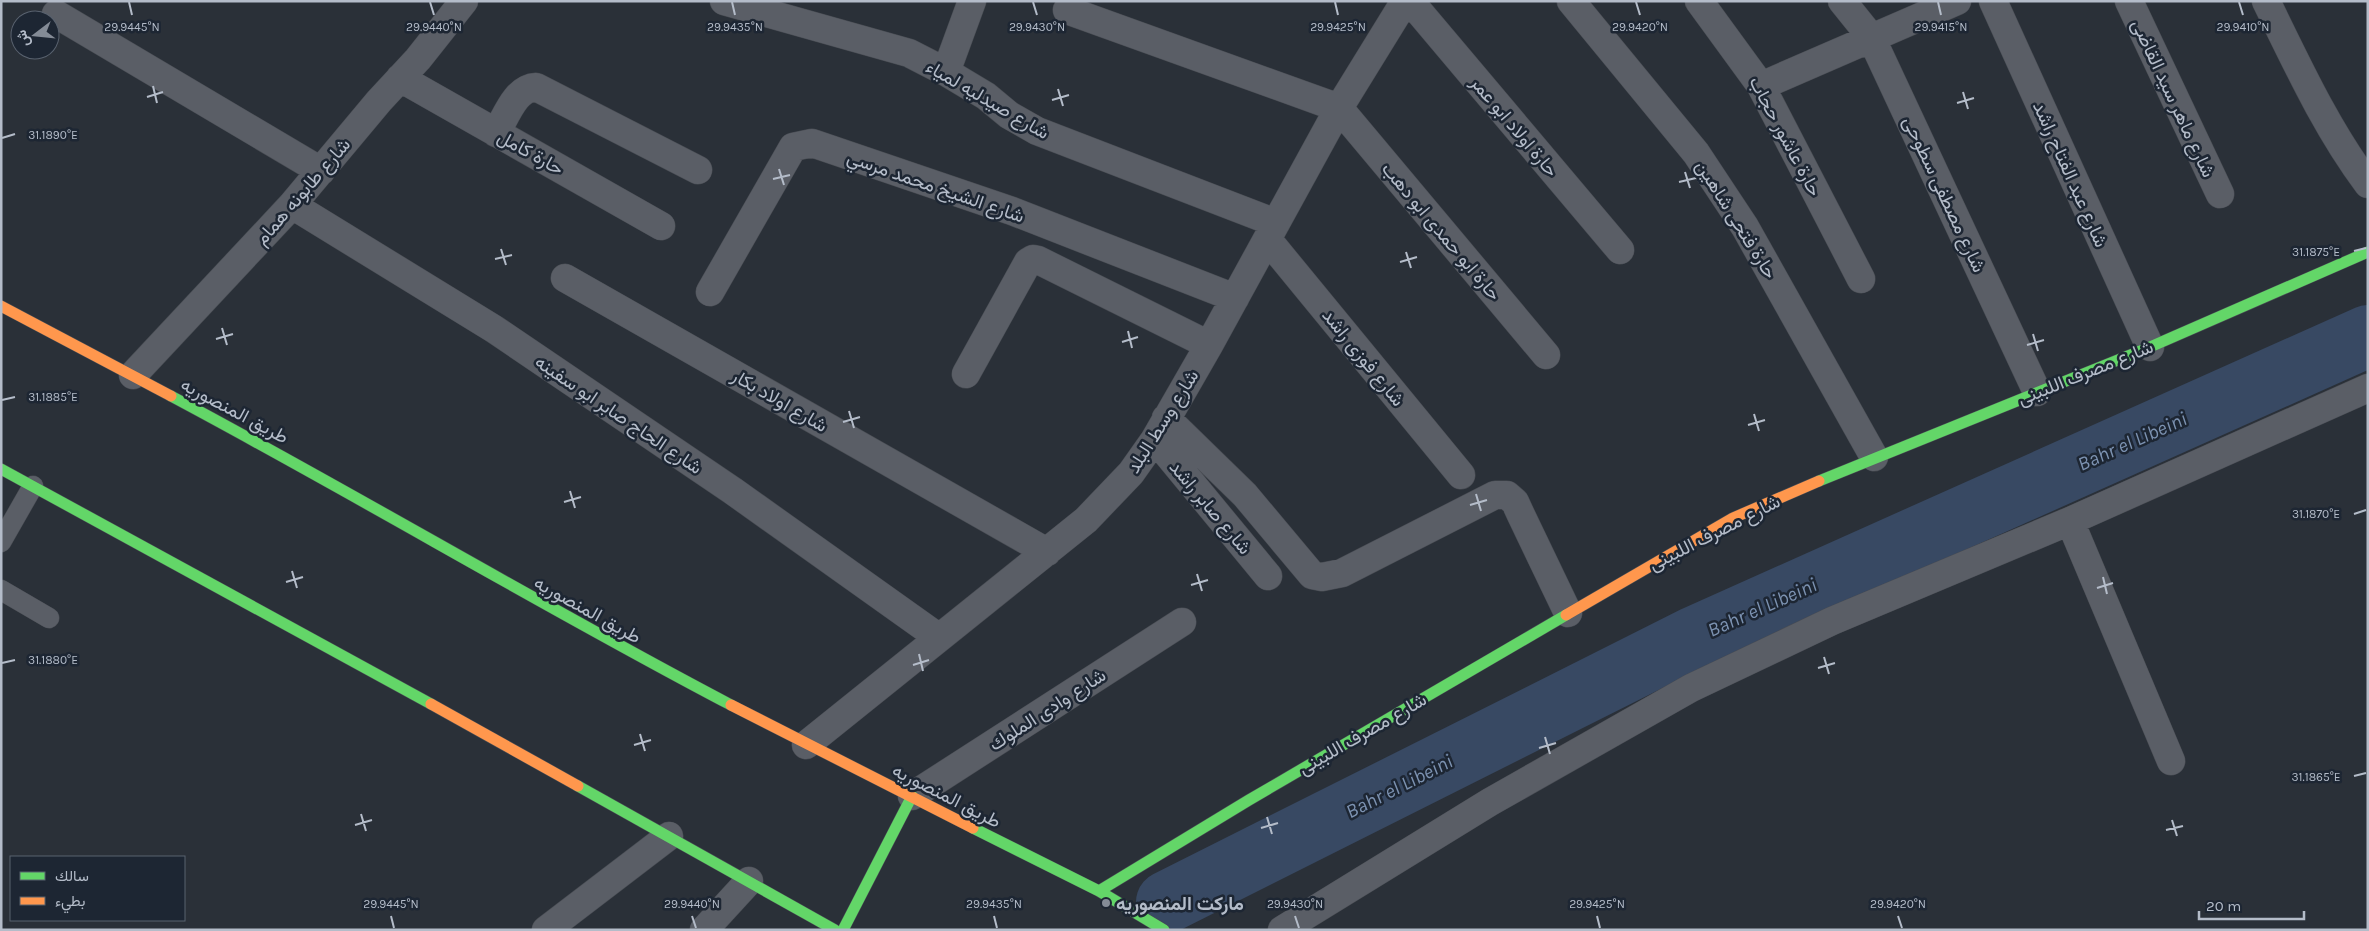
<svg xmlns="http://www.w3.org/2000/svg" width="2369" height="931" viewBox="0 0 2369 931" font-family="Karla,Vazirmatn,sans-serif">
	<rect width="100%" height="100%" fill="#2a3038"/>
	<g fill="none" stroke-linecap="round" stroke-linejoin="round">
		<path stroke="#384963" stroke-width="62" d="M1167 902 1695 637 2368 336"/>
		<g stroke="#484c53" stroke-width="21">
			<path id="lane" d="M1 542 33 486
				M1 590 49 618"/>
		</g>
		<g stroke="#484c53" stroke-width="29">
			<path id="street" d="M724 1 909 53 946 72 986 96 1009 115 1037 131 1276 223
				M1410 1 1620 250
				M1571 1 1696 153 1745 227 1874 457
				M1699 1 1761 86 1861 279
				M1842 1 1871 37 2037 392
				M1993 1 2150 347
				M2129 1 2220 194
				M2266 1C2297 64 2326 128 2368 184
				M1067 10 1339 108 1546 355
				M56 14 321 171
				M946 72 972 1
				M400 78 661 226
				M1761 86 1957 1
				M496 133C506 117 515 88 536 87L698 170
				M292 205 494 329 733 491 938 637
				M1268 240 1461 475
				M565 278 1047 552
				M710 292 793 147 812 143 1012 211 1235 298
				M966 374 1028 262 1033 259 1038 260 1209 345
				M133 375 292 205 379 101 418 59 464 1
				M1166 418 1245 495 1312 575 1322 577 1342 573 1495 495H1507L1515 502 1521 515 1568 613
				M1155 439 1268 576
				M2070 521 2171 761
				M806 745 1086 520 1131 473 1155 439 1209 345 1339 108 1405 1
				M912 796 1182 622
				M546 930 669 836
				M704 930 749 881
				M1282 930 1490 802 1691 688 1832 621 2070 521 2368 388"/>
		</g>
		<g stroke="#484c53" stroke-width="12">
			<path id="fast" d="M171 396C359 496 542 606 731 705
				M1 469 431 704
				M1819 481 2150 347 2368 252
				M578 786 835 930
				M973 828 1099 891 1164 930
				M1099 891 1249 800 1566 615
				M843 930 912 796"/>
		</g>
		<g stroke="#484c53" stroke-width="12">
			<path id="slow" d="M1 306 171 396
				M1566 615 1733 518 1819 481
				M431 704 578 786
				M731 705 973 828"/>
		</g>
		<use href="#lane" stroke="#5a5e66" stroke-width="20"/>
		<use href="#street" stroke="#5a5e66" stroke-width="28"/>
		<use href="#fast" stroke="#63d668" stroke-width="11"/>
		<use href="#slow" stroke="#ff974d" stroke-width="11"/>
	</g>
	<path fill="none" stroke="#b4bcc9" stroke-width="2" d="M129 2 132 15M430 2 434 15M732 2 735 15M1033 2 1037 15M1335 2 1338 15M1636 2 1640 15M1938 2 1941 15M2239 2 2243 15M153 86 157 103M1058 89 1063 106M1963 92 1968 109M147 97 163 92M1052 100 1069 95M1957 103 1974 98M2 138 15 134M779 169 784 185M1685 172 1690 188M773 179 790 175M1679 182 1696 178M501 249 506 265M2354 251 2366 248M1406 252 1411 268M495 259 512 255M1400 262 1417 257M222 328 227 345M1128 331 1132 348M2033 334 2038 351M216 339 233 334M1122 342 1138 337M2027 345 2044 340M2 400 15 397M849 411 854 428M1754 414 1759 431M843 422 860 417M1748 425 1765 420M570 491 575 508M1476 494 1481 511M564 502 581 497M1470 505 1487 500M2354 514 2366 510M292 571 297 588M1197 574 1202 591M2103 577 2107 594M286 582 303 577M1191 585 1208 580M2097 588 2113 583M919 654 923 671M1824 657 1829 674M2 663 15 660M913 665 929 660M1818 668 1835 663M640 734 645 751M1545 737 1550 754M634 745 651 740M1539 748 1556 743M2354 776 2366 773M361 814 366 831M1267 817 1272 834M2172 820 2177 836M355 825 372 820M1261 828 1278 823M2166 830 2183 826M391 916 394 928M692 916 696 928M994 916 997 928M1295 916 1299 928M1597 916 1600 928M1898 916 1902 928"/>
	<circle fill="#848b96" stroke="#1d2633" stroke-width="2" cx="1106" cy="903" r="5"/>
	<g text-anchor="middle" stroke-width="5" stroke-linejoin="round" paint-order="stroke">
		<g font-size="19" fill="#b4bcc9" stroke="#1d2633">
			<text transform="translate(2174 98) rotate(65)" y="7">شارع ماهر سيد القاضى</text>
			<text transform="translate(988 99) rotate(30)" y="7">شارع صيدليه لمياء</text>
			<text transform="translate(1515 126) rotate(50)" y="7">حارة اولاد ابو عمر</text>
			<text transform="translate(1786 136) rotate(62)" y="7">حارة عاشور حجاب</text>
			<text transform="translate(531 152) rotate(29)" y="7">حارة كامل</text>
			<text transform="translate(2071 174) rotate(66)" y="7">شارع عبد الفتاح راشد</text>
			<text transform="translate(936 186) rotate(19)" y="7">شارع الشيخ محمد مرسي</text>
			<text transform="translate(302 191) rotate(-49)" y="7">شارع طابونه همام</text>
			<text transform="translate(1945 194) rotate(65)" y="7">شارع مصطفى سطوحى</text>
			<text transform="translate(1737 219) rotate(58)" y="7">حارة فتحى شاهين</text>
			<text transform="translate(1442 231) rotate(50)" y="7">حارة ابو حمدى ابو دهب</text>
			<text transform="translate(1364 357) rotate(51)" y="7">شارع فوزى راشد</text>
			<text transform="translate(2085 372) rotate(-22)" y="7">شارع مصرف اللبينى</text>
			<text transform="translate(780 400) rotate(30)" y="7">شارع اولاد بكار</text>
			<text transform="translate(235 410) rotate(28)" y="7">طريق المنصوريه</text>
			<text transform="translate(619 414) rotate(34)" y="7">شارع الحاج صابر ابو سفينه</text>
			<text transform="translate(1162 421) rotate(-58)" y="7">شارع وسط البلد</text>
			<text transform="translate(1211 507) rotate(50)" y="7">شارع صابر راشد</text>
			<text transform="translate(1714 532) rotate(-27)" y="7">شارع مصرف اللبينى</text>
			<text transform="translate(588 609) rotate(29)" y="7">طريق المنصوريه</text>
			<text transform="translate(1047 709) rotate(-33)" y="7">شارع وادى الملوك</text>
			<text transform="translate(1362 733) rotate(-30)" y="7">شارع مصرف اللبينى</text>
			<text transform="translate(947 795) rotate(27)" y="7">طريق المنصوريه</text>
		</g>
		<g font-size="19" font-weight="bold" fill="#b4bcc9" stroke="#1d2633" text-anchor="start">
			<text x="1116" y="910">ماركت المنصوريه</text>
		</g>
		<g font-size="20" font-style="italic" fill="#7c92b1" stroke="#1d2633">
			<text transform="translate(2132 441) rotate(-24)" y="7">Bahr el Libeini</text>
			<text transform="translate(1762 607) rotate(-24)" y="7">Bahr el Libeini</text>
			<text transform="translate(1399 786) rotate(-27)" y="7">Bahr el Libeini</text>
		</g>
	</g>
	<g font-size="12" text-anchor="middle" fill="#b4bcc9" stroke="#1d2633" stroke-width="5" stroke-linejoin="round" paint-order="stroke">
		<text x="132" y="31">29.9445°N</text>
		<text x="434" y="31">29.9440°N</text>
		<text x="735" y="31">29.9435°N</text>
		<text x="1037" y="31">29.9430°N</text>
		<text x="1338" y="31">29.9425°N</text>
		<text x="1640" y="31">29.9420°N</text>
		<text x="1941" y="31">29.9415°N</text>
		<text x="2243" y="31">29.9410°N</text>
		<text x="53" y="139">31.1890°E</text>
		<text x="2316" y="256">31.1875°E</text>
		<text x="53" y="401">31.1885°E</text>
		<text x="2316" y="518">31.1870°E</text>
		<text x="53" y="664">31.1880°E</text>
		<text x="2316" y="781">31.1865°E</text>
		<text x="391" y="908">29.9445°N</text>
		<text x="692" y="908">29.9440°N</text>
		<text x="994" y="908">29.9435°N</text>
		<text x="1295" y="908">29.9430°N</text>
		<text x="1597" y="908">29.9425°N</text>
		<text x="1898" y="908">29.9420°N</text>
	</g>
	<rect width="2369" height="931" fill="none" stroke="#b4bcc9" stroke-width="5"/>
	<rect x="10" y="856" width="175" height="65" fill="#1d2633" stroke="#59626f"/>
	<rect x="20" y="872" width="25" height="8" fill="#63d668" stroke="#59626f"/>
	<text x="55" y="881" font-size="15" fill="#b4bcc9">سالك</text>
	<rect x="20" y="897" width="25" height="8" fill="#ff974d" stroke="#59626f"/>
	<text x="55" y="906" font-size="15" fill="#b4bcc9">بطيء</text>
	<g transform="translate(35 35) rotate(254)"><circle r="24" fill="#1d2633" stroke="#59626f"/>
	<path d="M0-4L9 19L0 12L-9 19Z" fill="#848b96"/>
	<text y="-8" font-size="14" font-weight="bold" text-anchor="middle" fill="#b4bcc9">ش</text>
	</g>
	<path d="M2199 911v8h105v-8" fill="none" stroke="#b4bcc9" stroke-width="2.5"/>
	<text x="2206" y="911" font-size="15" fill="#b4bcc9" stroke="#1d2633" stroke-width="4" paint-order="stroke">20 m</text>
</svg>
